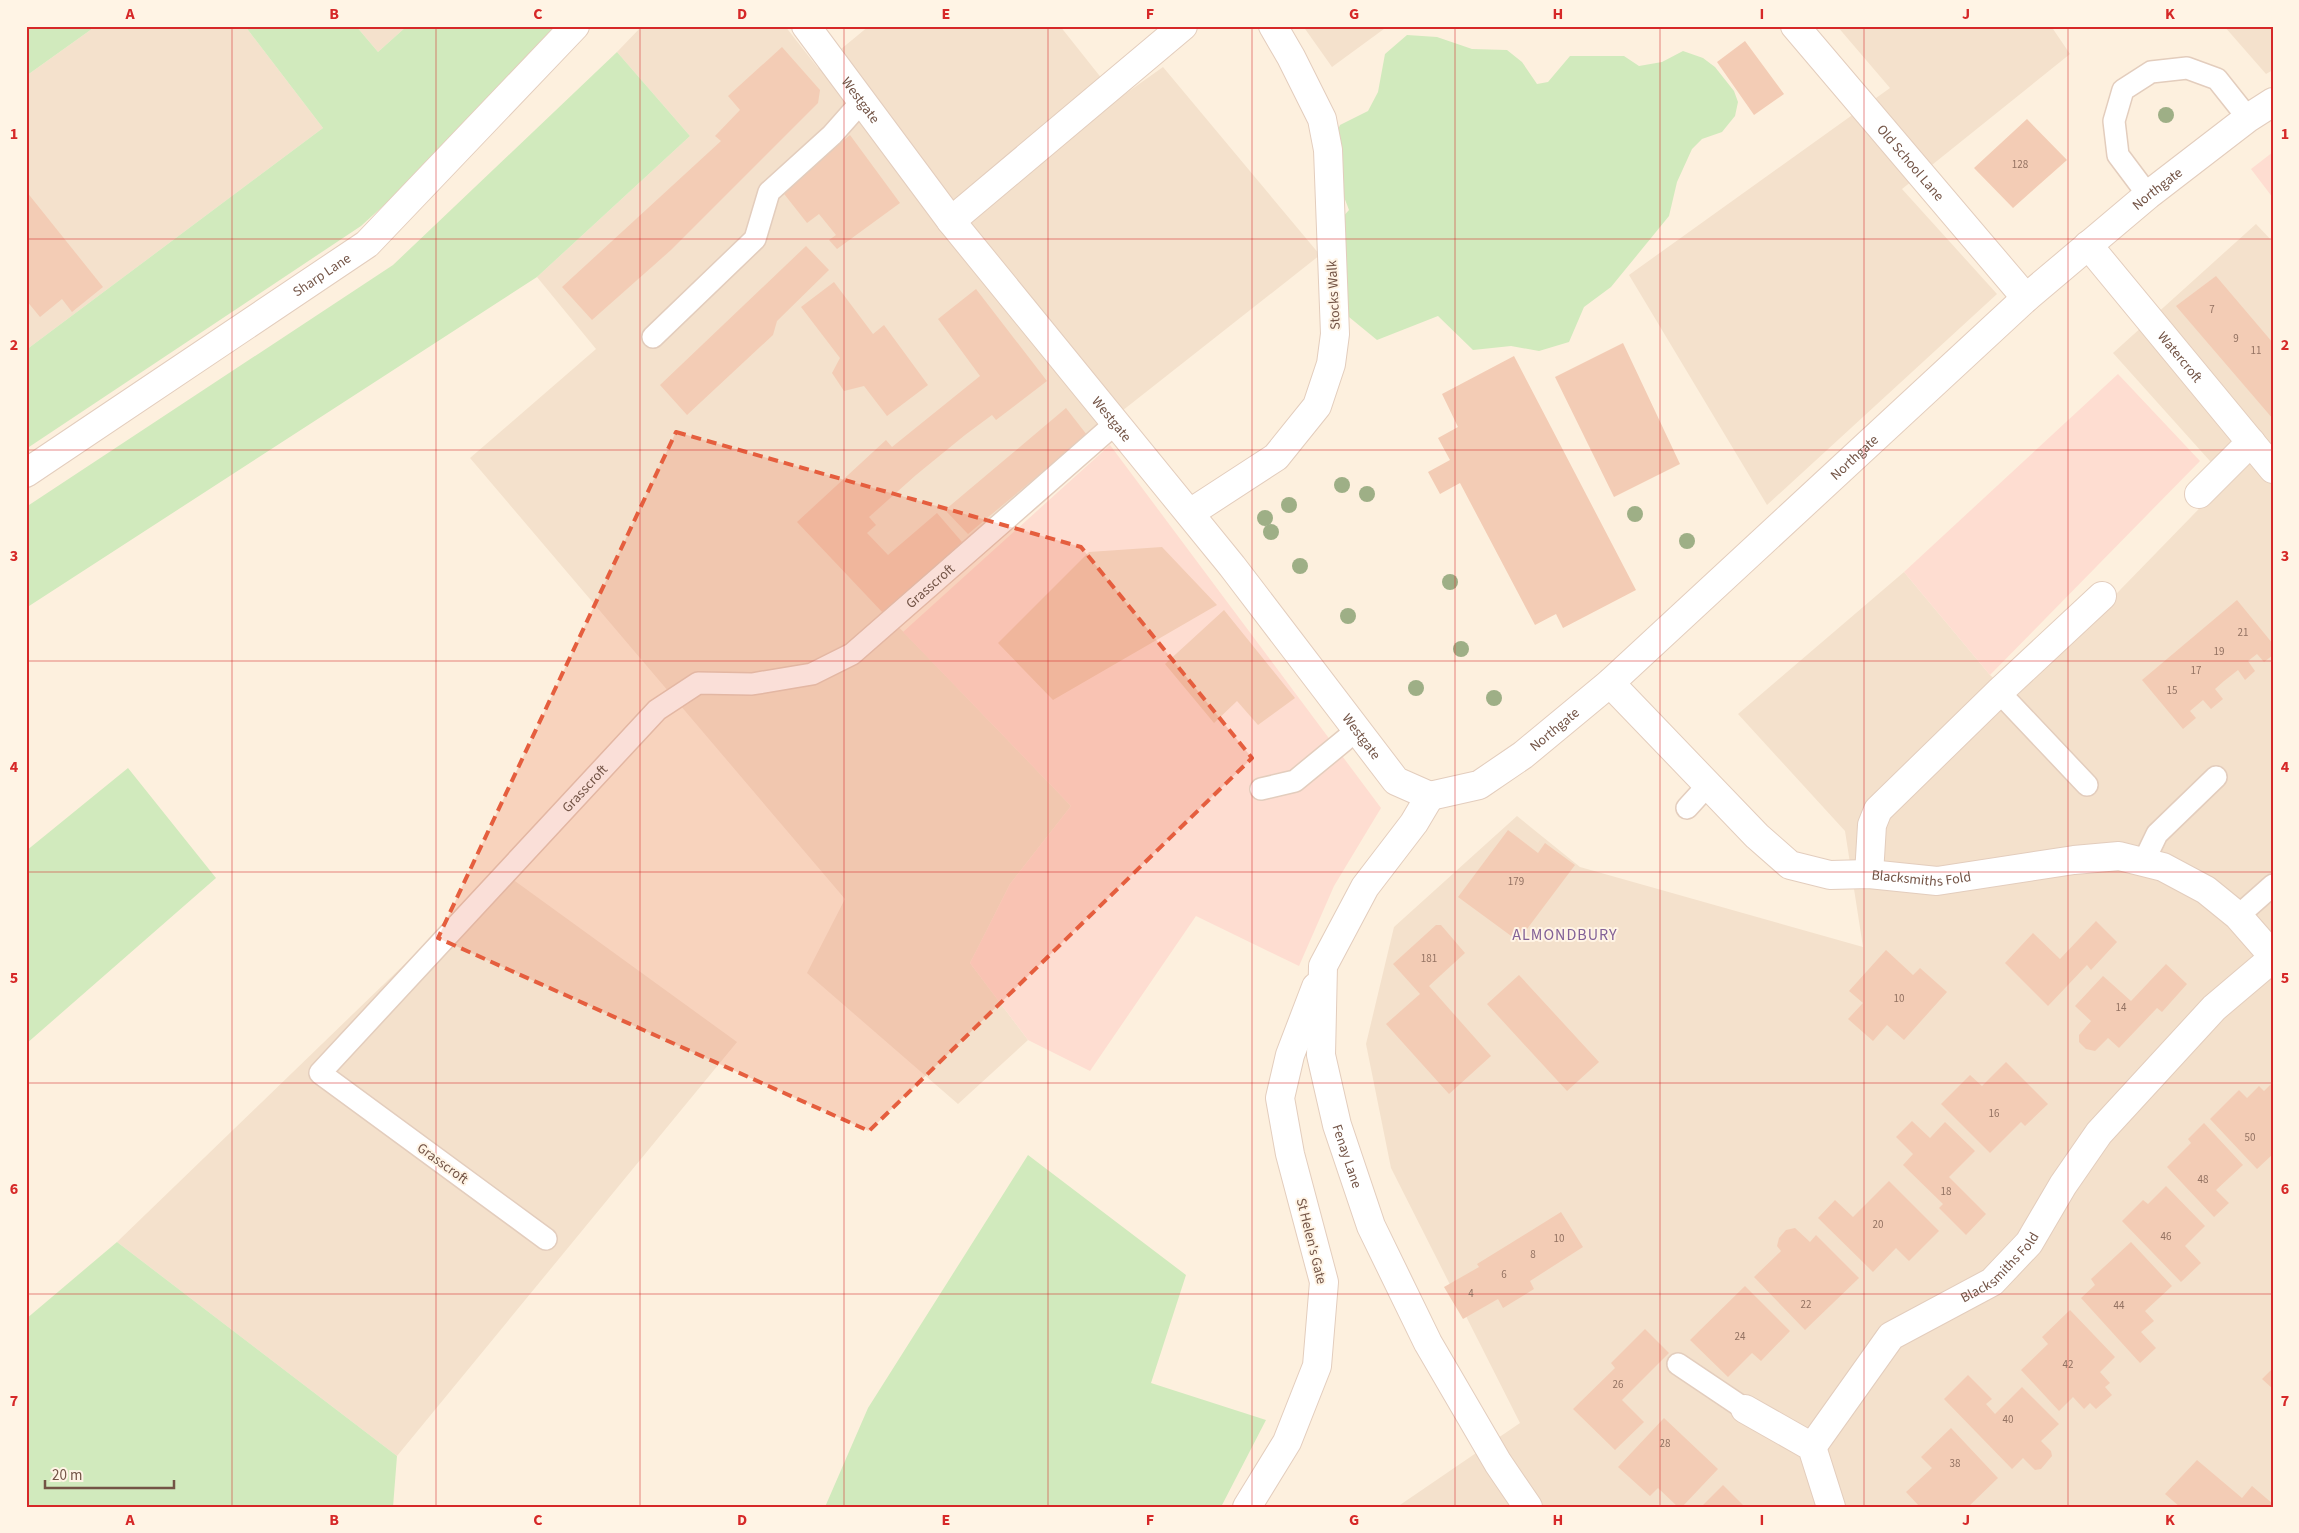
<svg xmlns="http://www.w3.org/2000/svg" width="2299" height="1533" viewBox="0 0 2299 1533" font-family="'Source Sans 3',sans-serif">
	<rect width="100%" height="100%" fill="#fdf0de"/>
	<path fill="#f4e1cc" d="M96 26H245L323 128 26 350V76Z
		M356 26H407L378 52Z
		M642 26H785L818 68 869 26H1060L1118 99 1163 67 1320 255 1094 433 890 618 1071 806 1010 884 970 963 1028 1040 958 1104 807 973 845 899 470 458 596 349 537 277 690 136 617 52Z
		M1303 26H1388L1332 67Z
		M1837 26H2051L2070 54 1902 189 1997 294 1767 505 1629 275 1890 88Z
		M2224 26H2273V70L2266 74Z
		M2256 224 2273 242V1507H1397L1520 1423 1391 1168 1366 1044 1394 927 1517 816 1580 867 1863 947 1845 831 1738 714 1904 572 1990 675 2016 697 2227 480 2113 353Z
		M501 871 737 1042 397 1456 117 1242Z"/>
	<path fill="#feddd1" d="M2273 152V198L2251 169Z
		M2118 374 2200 461 1990 675 1904 572Z
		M1110 445 1381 808 1334 886 1299 966 1196 916 1090 1071 1028 1040 970 963 1010 884 1071 806 903 632Z"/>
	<path fill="#d1eabd" d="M26 26H96L26 76Z
		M245 26H356L378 52 407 26H581L361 226 26 449V350L323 128Z
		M1407 35 1437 37 1472 49 1507 50 1522 62 1537 84 1548 82 1570 56H1624L1639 66 1662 62 1683 51 1703 58 1715 67 1734 91 1738 102 1735 116 1722 132 1702 139 1692 149 1677 182 1669 216 1611 287 1584 307 1569 342 1539 351 1511 346 1473 350 1438 316 1377 340 1338 308 1331 230 1349 210 1336 176 1331 146 1340 125 1368 111 1378 92 1385 54Z
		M617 52 690 136 537 277 26 608V507L393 265Z
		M128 768 216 878 26 1044V851Z
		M1028 1155 1186 1275 1151 1383 1266 1420 1221 1507H825L868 1408Z
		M117 1242 397 1456 393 1507H26V1319Z"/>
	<path fill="#f3ccb5" d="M1745 41 1784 94 1754 115 1717 62Z
		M782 47 820 90 818 103 671 250 592 320 562 287 721 141 715 136 740 110 728 96Z
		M2027 119 2067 160 2013 208 1974 168Z
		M850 135 900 203 837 249 829 240 836 235 819 214 807 223 781 190Z
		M26 191 103 287 72 312 62 299 40 317 26 300Z
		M806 246 829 270 777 321 773 335 687 415 660 385Z
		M2216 276 2273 343V419L2176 306Z
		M834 282 873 334 884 325 928 385 887 416 864 386 844 391 832 373 840 358 801 307Z
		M976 289 1047 381 996 420 992 415 965 435 916 475 869 517 876 525 867 533 888 555 937 513 962 542 884 614 797 522 886 440 892 447 980 376 938 319Z
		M1623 343 1680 464 1614 497 1555 377Z
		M1514 356 1636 590 1563 628 1556 614 1535 625 1460 483 1440 494 1428 472 1450 460 1438 438 1458 427 1442 394Z
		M1066 408 1087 435 968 534 945 510Z
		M1162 547 1217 605 1053 700 998 643 1089 552Z
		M2237 600 2273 644V655L2264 662 2257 654 2248 661 2255 671 2245 680 2238 670 2224 681 2215 689 2223 699 2211 709 2203 700 2190 711 2196 718 2183 729 2142 680Z
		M1224 610 1295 698 1258 725 1237 701 1214 723 1165 664Z
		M1508 830 1538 853 1545 843 1575 865 1518 941 1458 897Z
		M2096 921 2117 942 2091 970 2087 965 2048 1006 2005 963 2033 933 2060 959Z
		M1436 925H1441L1465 953 1429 986 1491 1056 1449 1094 1386 1024 1420 994 1393 964Z
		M1886 950 1913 975 1920 968 1947 992 1904 1040 1887 1025 1873 1041 1848 1019 1863 1003 1849 991Z
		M2166 964 2187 984 2162 1012 2157 1008 2119 1048 2108 1038 2095 1051 2086 1049 2079 1042V1035L2091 1021 2075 1006 2103 976 2131 1001Z
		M1519 975 1599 1062 1567 1091 1487 1004Z
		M2006 1062 2048 1104 2025 1126 2021 1122 1990 1153 1941 1104 1970 1075 1982 1086Z
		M2273 1082V1154L2257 1169 2210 1119 2239 1090 2247 1098 2259 1086 2264 1091Z
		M1912 1121 1930 1138 1945 1122 1975 1151 1949 1177 1986 1214 1966 1235 1939 1208 1943 1204 1903 1165 1913 1154 1896 1137Z
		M2204 1123 2243 1165 2216 1190 2229 1203 2214 1217 2167 1167 2191 1143 2188 1139Z
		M1889 1181 1939 1231 1909 1261 1896 1248 1873 1272 1818 1218 1835 1200 1853 1217Z
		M2166 1186 2205 1226 2185 1246 2201 1263 2181 1282 2122 1221 2143 1200 2148 1204Z
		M1561 1212 1583 1247 1530 1281 1534 1289 1503 1308 1498 1299 1463 1319 1444 1287 1479 1267 1477 1264Z
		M1795 1228 1810 1242 1816 1235 1859 1278 1805 1330 1754 1277 1781 1251 1777 1246 1779 1238 1786 1230Z
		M2131 1242 2172 1286 2145 1311 2154 1321 2141 1332 2156 1348 2140 1363 2081 1298 2095 1285 2091 1279Z
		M1745 1286 1790 1331 1761 1361 1752 1353 1728 1377 1690 1340Z
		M2070 1310 2115 1357 2100 1372 2110 1383 2105 1387 2112 1395 2096 1409 2090 1403 2084 1409 2073 1397 2059 1411 2021 1370 2048 1344 2042 1337Z
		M1645 1329 1669 1353 1622 1400 1644 1422 1615 1450 1573 1409 1615 1368 1611 1363Z
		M2273 1368V1389L2262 1379Z
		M1968 1375 1992 1399 1986 1404 1995 1414 2022 1387 2059 1424 2041 1441 2051 1451 2052 1456 2041 1469 2035 1470 2023 1458 2012 1469 1944 1399Z
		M1664 1418 1718 1469 1682 1507H1678L1658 1488 1650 1496 1618 1467Z
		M1951 1428 1998 1478 1968 1507H1920L1906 1492 1932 1468 1921 1457Z
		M2197 1460 2242 1498 2252 1486 2273 1504V1507H2180L2165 1494Z
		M1723 1485 1745 1507H1701Z"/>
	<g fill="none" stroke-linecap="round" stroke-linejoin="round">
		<g stroke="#e3cdbd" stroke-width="24">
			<g id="lane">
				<path d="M2148 195 2118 155 2114 121 2123 90 2151 72 2187 68 2217 79 2248 118"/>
				<path d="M653 337 755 239 769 192 832 135 863 100"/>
				<path d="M1999 692 2087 785"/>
				<path d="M1261 789 1295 781 1357 730"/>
				<path d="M1687 808 1707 786"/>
				<path d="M2143 863 2157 834 2216 777"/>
				<path d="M2238 916 2273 885"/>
				<path id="s1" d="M546 1239 320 1073 657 710 698 683 752 684 812 674 852 654 1117 422"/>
				<path d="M1678 1364 1745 1409"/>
			</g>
		</g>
		<g stroke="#e3cdbd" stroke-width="30">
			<g id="street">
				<path id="s2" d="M806 26 951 221 1232 566 1396 781 1430 796"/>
				<path id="s3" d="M1795 26 2026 298"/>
				<path d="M951 221 1183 26"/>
				<path id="s4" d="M2088 245 2273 469"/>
				<path id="s5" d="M26 473 367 244 575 26"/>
				<path d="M2199 494 2251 442"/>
				<path d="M1190 513 1276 457 1317 406 1331 364 1335 334 1328 150 1322 119 1291 57 1273 26"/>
				<path id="s6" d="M1610 683 1757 836 1790 865 1830 875 1869 874 1937 881 2074 860 2119 856 2163 867 2206 890 2238 916 2273 956"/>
				<path id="s7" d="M1430 796 1479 785 1523 755 1610 683 2026 298 2148 195 2248 118 2273 102"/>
				<path id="s8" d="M1430 796 1414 823 1365 887 1323 966 1321 1055 1337 1125 1371 1226 1428 1343 1498 1463 1528 1507"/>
				<path d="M1869 874 1872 825 1878 810 1999 692 2102 596"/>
				<path d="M1745 1409 1812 1447 1831 1507"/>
				<path id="s9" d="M1812 1447 1891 1336 1992 1282 2029 1243 2063 1185 2099 1133 2214 1008 2273 958"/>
				<path d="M1247 1507 1287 1442 1317 1366 1324 1282 1290 1154 1280 1098 1290 1055 1316 987"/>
			</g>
		</g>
		<use href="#lane" stroke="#fff" stroke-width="21"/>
		<use href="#street" stroke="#fff" stroke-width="28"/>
	</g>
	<g fill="#9eaf86">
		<circle cx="2166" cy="115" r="8"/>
		<circle cx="1342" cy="485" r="8"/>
		<circle cx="1367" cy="494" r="8"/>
		<circle cx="1289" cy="505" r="8"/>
		<circle cx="1635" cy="514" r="8"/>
		<circle cx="1265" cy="518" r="8"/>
		<circle cx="1271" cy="532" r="8"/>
		<circle cx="1687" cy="541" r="8"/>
		<circle cx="1300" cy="566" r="8"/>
		<circle cx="1450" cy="582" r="8"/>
		<circle cx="1348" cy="616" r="8"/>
		<circle cx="1461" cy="649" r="8"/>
		<circle cx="1416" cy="688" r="8"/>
		<circle cx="1494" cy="698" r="8"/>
	</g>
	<path fill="#e55e3e" fill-opacity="0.2" stroke="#e55e3e" stroke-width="4" stroke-dasharray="10 6" stroke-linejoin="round" d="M676 432 1081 547 1252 758 869 1131 438 938Z"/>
	<path fill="none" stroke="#d62828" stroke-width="1" stroke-opacity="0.55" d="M232 26V1507M436 26V1507M640 26V1507M844 26V1507M1048 26V1507M1252 26V1507M1455 26V1507M1660 26V1507M1864 26V1507M2068 26V1507M26 239H2273M26 450H2273M26 661H2273M26 872H2273M26 1083H2273M26 1294H2273"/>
	<g text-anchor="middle" stroke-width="4" stroke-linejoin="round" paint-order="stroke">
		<g font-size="11" fill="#937262">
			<text x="2020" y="168">128</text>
			<text x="2212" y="313">7</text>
			<text x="2236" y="342">9</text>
			<text x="2256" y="354">11</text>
			<text x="2243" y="636">21</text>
			<text x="2219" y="655">19</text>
			<text x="2196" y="674">17</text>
			<text x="2172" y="694">15</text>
			<text x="1516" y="885">179</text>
			<text x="1429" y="962">181</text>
			<text x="1899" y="1002">10</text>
			<text x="2121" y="1011">14</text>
			<text x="1994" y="1117">16</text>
			<text x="2250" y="1141">50</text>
			<text x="2203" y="1183">48</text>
			<text x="1946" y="1195">18</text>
			<text x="1878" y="1228">20</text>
			<text x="2166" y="1240">46</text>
			<text x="1559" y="1242">10</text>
			<text x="1533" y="1258">8</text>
			<text x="1504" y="1278">6</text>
			<text x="1471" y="1297">4</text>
			<text x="1806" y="1308">22</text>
			<text x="2119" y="1309">44</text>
			<text x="1740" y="1340">24</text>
			<text x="2068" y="1368">42</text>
			<text x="1618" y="1388">26</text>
			<text x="2008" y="1423">40</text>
			<text x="1665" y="1447">28</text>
			<text x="1955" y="1467">38</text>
		</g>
		<g font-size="14" fill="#735446" stroke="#fff4e5">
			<text dy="5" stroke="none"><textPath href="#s2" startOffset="92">Westgate</textPath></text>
			<text dy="5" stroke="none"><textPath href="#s3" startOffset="179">Old School Lane</textPath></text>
			<text dy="5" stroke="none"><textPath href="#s7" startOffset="954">Northgate</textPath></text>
			<text dy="5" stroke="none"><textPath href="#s5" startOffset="356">Sharp Lane</textPath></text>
			<text transform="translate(1333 295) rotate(-93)" y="5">Stocks Walk</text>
			<text dy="5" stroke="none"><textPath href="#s4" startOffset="145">Watercroft</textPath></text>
			<text dy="5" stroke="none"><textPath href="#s2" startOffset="498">Westgate</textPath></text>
			<text dy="5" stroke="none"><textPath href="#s7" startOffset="549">Northgate</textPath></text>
			<text dy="5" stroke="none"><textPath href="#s1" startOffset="1088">Grasscroft</textPath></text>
			<text dy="5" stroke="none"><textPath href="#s7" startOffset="144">Northgate</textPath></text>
			<text dy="5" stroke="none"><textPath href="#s2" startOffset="902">Westgate</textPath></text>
			<text dy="5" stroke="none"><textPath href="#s1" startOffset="669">Grasscroft</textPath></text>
			<text dy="5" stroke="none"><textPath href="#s6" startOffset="389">Blacksmiths Fold</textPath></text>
			<text dy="5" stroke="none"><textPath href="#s8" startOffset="395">Fenay Lane</textPath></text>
			<text transform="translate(443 1163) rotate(36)" y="5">Grasscroft</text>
			<text transform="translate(1312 1241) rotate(76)" y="5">St Helen's Gate</text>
			<text dy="5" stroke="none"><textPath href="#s9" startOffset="266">Blacksmiths Fold</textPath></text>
		</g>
		<g font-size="16" letter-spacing="1" fill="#836197" stroke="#fff4e5">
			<text x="1565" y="940">ALMONDBURY</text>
		</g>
	</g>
	<rect width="2299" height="1533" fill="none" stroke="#fff4e5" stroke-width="55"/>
	<path d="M45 1480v8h129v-8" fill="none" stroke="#735446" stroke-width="2.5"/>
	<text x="52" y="1480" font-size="15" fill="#735446" stroke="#fff4e5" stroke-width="4" paint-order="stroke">20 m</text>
	<rect x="28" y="28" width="2244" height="1478" fill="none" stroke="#d62828" stroke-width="2"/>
	<g font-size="16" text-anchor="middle" font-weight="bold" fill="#d62828">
		<text x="130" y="19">A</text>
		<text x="334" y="19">B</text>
		<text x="538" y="19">C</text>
		<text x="742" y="19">D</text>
		<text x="946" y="19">E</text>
		<text x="1150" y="19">F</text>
		<text x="1354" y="19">G</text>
		<text x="1558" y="19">H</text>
		<text x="1762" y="19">I</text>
		<text x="1966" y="19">J</text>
		<text x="2170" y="19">K</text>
		<text x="14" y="139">1</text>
		<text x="2285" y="139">1</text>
		<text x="14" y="350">2</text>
		<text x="2285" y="350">2</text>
		<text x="14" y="561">3</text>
		<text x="2285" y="561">3</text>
		<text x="14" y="772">4</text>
		<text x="2285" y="772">4</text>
		<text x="14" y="983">5</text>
		<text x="2285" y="983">5</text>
		<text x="14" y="1194">6</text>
		<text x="2285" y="1194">6</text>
		<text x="14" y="1406">7</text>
		<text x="2285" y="1406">7</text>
		<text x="130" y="1525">A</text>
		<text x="334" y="1525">B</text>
		<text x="538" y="1525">C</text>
		<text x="742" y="1525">D</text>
		<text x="946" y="1525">E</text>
		<text x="1150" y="1525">F</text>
		<text x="1354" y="1525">G</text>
		<text x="1558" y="1525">H</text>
		<text x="1762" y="1525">I</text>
		<text x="1966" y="1525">J</text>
		<text x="2170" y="1525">K</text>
	</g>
</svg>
